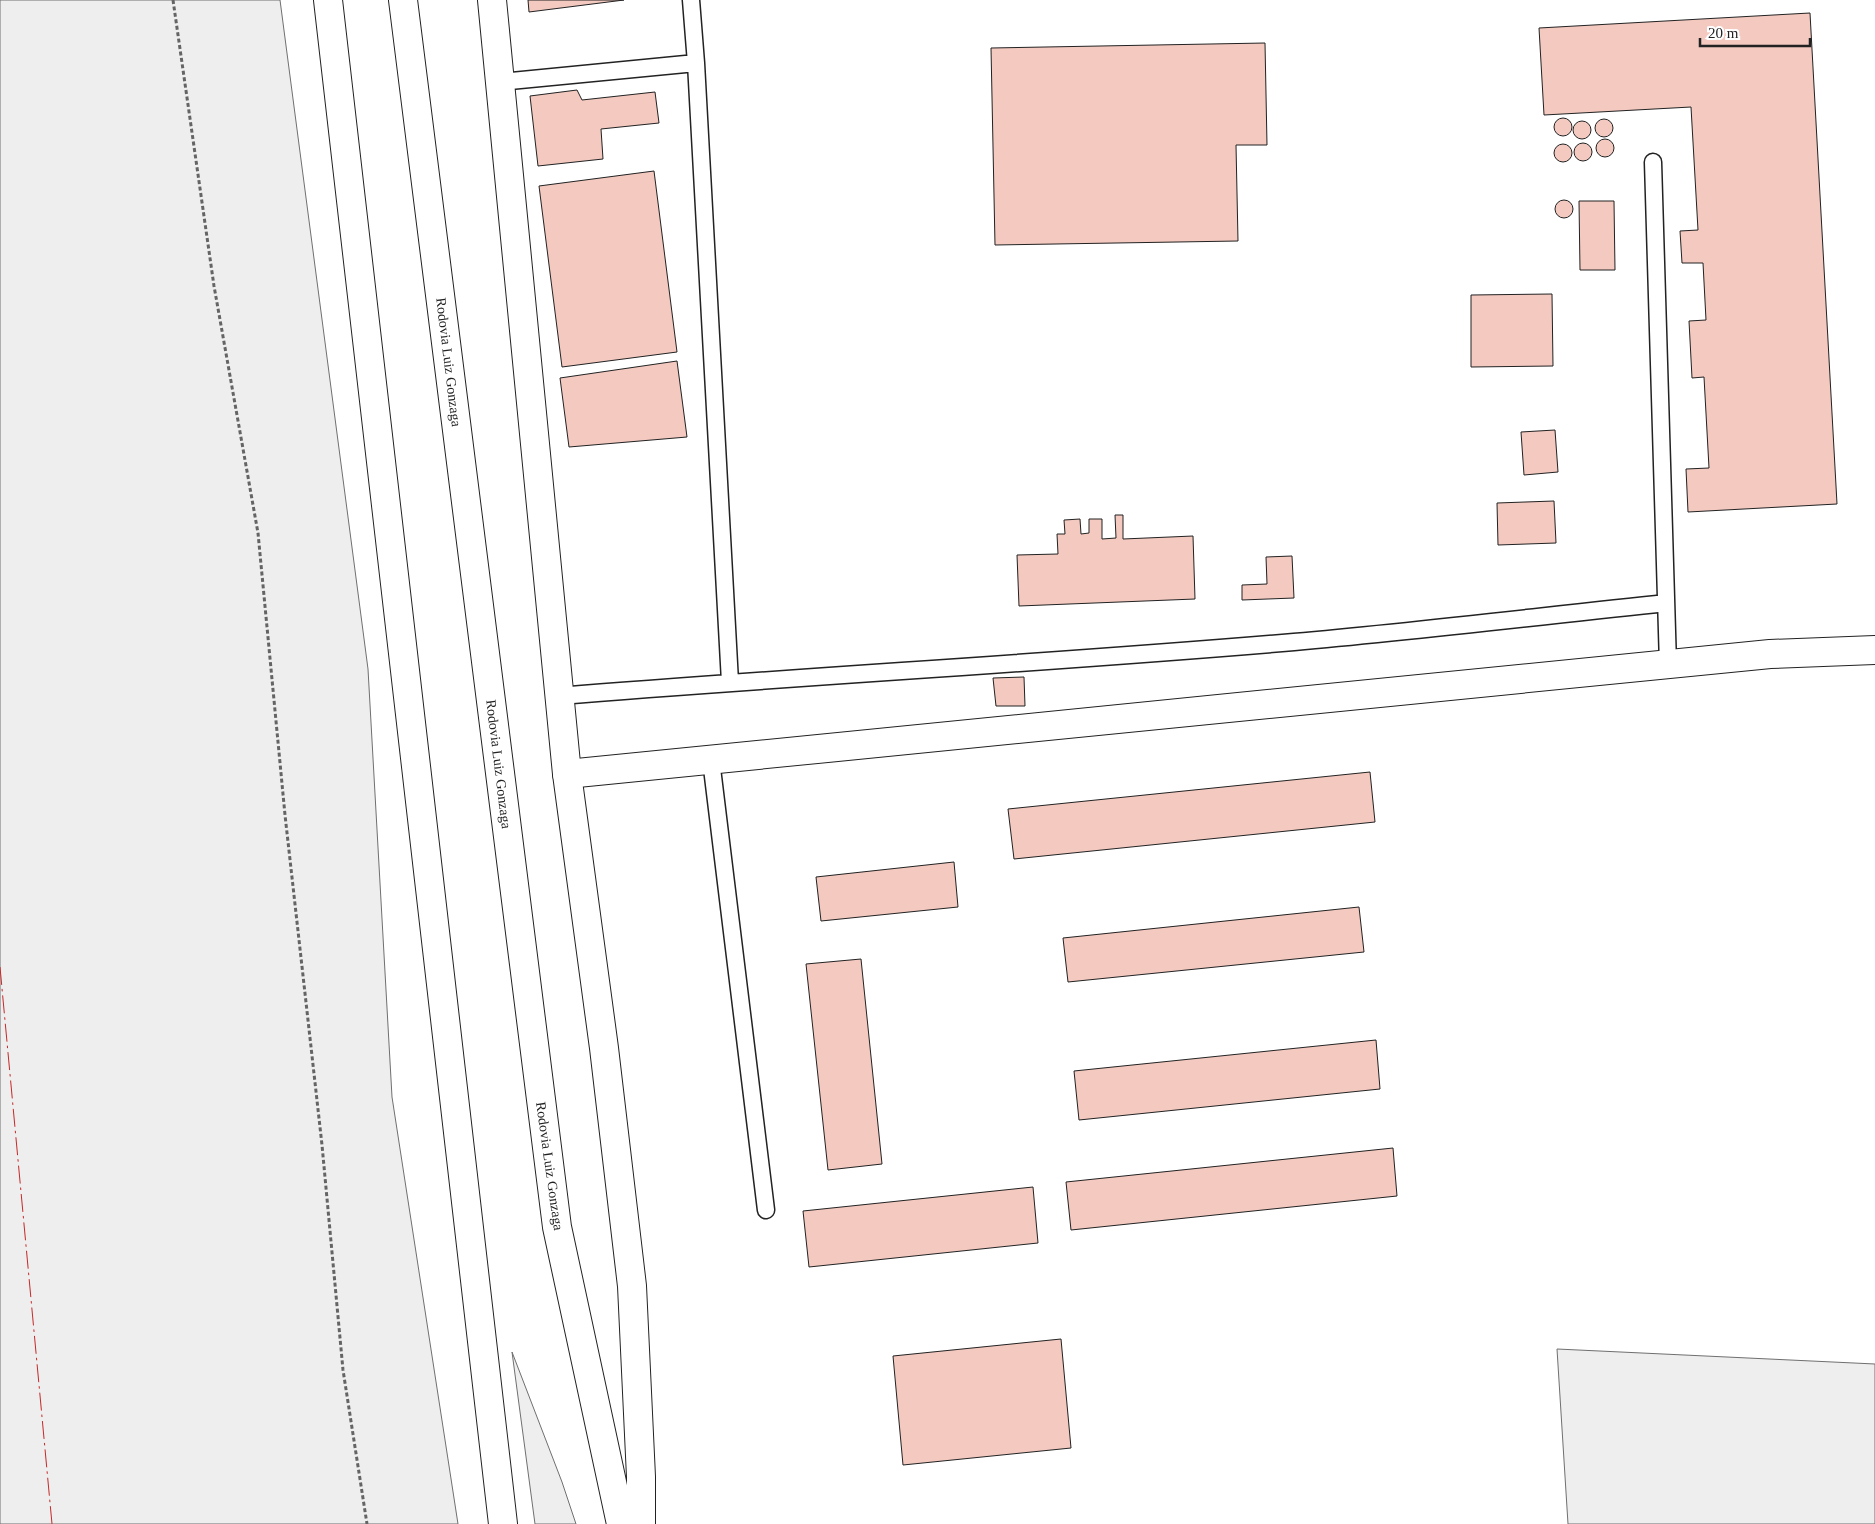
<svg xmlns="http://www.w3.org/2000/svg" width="1875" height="1524" viewBox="0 0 1875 1524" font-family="'Times New Roman',serif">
	<rect width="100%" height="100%" fill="#fff"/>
	<path fill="#eee" stroke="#6f6f6f" d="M0 0H280L368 669 392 1097 458 1524H0Z
		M1557 1349 1875 1364V1524H1568Z
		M512 1352 562 1482 576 1524H535Z"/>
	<path fill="#f3c9c0" stroke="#222" d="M528 0H624L529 12Z
		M1810 13 1837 504 1688 512 1686 469 1709 468 1704 377 1692 378 1689 321 1706 320 1703 263H1682L1680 231 1698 230 1691 107 1544 115 1539 28Z
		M1265 43 1267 145H1236L1238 241 995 245 991 48Z
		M577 90 582 100 655 92 659 123 601 129 603 159 538 166 530 96Z
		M1554 127a9 9 0 1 1 18 0a9 9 0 1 1-18 0Z
		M1595 128a9 9 0 1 1 18 0a9 9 0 1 1-18 0Z
		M1573 130a9 9 0 1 1 18 0a9 9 0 1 1-18 0Z
		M1596 148a9 9 0 1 1 18 0a9 9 0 1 1-18 0Z
		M1574 152a9 9 0 1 1 18 0a9 9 0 1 1-18 0Z
		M1554 153a9 9 0 1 1 18 0a9 9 0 1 1-18 0Z
		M654 171 677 352 562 367 539 186Z
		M1555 209a9 9 0 1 1 18 0a9 9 0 1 1-18 0Z
		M1579 201H1614L1615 270H1580Z
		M1552 294 1553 366 1471 367V295Z
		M677 361 687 437 569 447 560 378Z
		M1555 430 1558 472 1524 475 1521 432Z
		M1554 501 1556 543 1498 545 1497 503Z
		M1115 515H1123V539L1193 536 1195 599 1019 606 1017 555 1058 554 1057 534H1065L1064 520 1080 519 1081 534 1089 533V519H1102V539L1116 538Z
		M1292 556 1294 598 1242 600V585L1267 584 1266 557Z
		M1024 677 1025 706H996L993 678Z
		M1370 772 1375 822 1014 859 1008 809Z
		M954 862 958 907 821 921 816 877Z
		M1359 907 1364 952 1068 982 1063 938Z
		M861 959 882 1164 828 1170 806 964Z
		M1376 1040 1380 1089 1079 1120 1074 1071Z
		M1393 1148 1397 1196 1071 1230 1066 1182Z
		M1033 1187 1038 1243 809 1267 803 1211Z
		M1061 1339 1071 1448 903 1465 893 1356Z"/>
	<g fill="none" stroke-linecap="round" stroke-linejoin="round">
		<g stroke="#222" stroke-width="19">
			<path id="service" d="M696 63 730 682
				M500 82 696 63 691 0
				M1653 162 1668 665
				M559 696C804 676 1049 663 1294 642 1418 631 1542 616 1666 603
				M711 760 766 1210"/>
		</g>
		<g stroke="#222" stroke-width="30">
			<path id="minor" d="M567 774 1770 654 1875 650"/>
		</g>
		<g stroke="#222" stroke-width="30">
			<path id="primary" d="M492 0 567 774 604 1048 632 1286 641 1477V1524"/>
		</g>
		<g stroke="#222" stroke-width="30">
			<path id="trunk" d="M328 0 503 1524
				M403 0 557 1227 621 1524"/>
		</g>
		<path stroke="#646464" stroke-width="3" stroke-dasharray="4 2.5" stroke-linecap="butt" d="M173 0 214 286 258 533 285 815 322 1145 343 1370 367 1524"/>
		<use href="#service" stroke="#fff" stroke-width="16"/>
		<use href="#minor" stroke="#fff" stroke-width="28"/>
		<use href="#primary" stroke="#fff" stroke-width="28"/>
		<use href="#trunk" stroke="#fff" stroke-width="28"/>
		<path stroke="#c62828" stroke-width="1" stroke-dasharray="18 4 2.5 4" stroke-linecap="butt" d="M0 967 52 1524"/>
	</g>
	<g text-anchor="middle" stroke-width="4" stroke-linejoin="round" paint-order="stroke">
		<g font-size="14" fill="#222" stroke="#fff">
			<text transform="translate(449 362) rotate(83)" y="5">Rodovia Luiz Gonzaga</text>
			<text transform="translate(499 764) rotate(83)" y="5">Rodovia Luiz Gonzaga</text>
			<text transform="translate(550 1166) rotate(82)" y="5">Rodovia Luiz Gonzaga</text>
		</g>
	</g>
	<path d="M1700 38v8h110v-8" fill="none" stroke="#222222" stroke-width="2.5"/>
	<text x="1708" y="38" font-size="15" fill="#222222" stroke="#ffffff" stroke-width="4" paint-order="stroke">20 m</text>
</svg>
